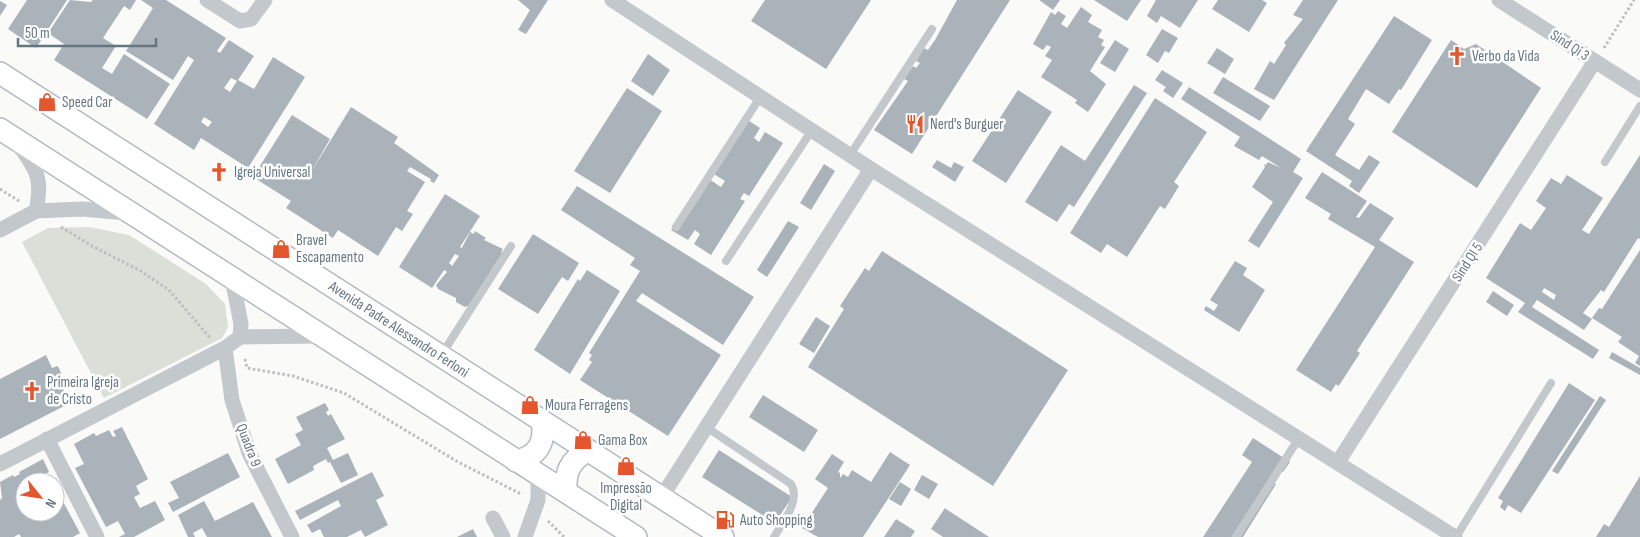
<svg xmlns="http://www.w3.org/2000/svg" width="1640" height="537" viewBox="0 0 1640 537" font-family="'Sofia Sans Condensed',sans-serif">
	<rect width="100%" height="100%" fill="#fafaf8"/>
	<path fill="#dadfd7" d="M89 227 129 235 206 284 225 304 228 327 222 338 104 398 22 242 48 228Z"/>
	<path fill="#aab3b9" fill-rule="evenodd" d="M27 0H67L36 48 8 29Z
		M70 0 91 2 93 0H136L130 10 124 6 103 38 116 46 102 68 112 74 124 54 170 84 147 119 54 60 64 44 48 33Z
		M141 0H166L226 38 217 51 220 53 229 40 254 56 238 80 254 89 273 57 305 77 248 168 201 138 194 150 154 124 194 60 188 56 173 80 126 51 153 8ZM231 78 237 81 230 92 224 88ZM204 117 212 122 208 127 201 122Z
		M518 0H548L526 34 518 30 530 10Z
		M765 0H871L826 69 751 21Z
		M957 0H1010L912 154 874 130 908 81 904 79 913 66 916 68 920 63 916 61 924 48 928 50 935 40Z
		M1039 0H1060L1053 10Z
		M1094 0H1141L1127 21Z
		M1156 0H1198L1180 28 1161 16 1157 23 1147 16Z
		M1218 0H1262L1267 3 1249 32 1212 9Z
		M1303 0H1338L1274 100 1254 89 1270 61 1274 64 1286 45 1284 43 1303 19 1293 15Z
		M0 1 7 5 0 16Z
		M1081 7 1092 15 1088 22 1102 30 1098 37 1104 40 1101 45 1105 47 1090 71 1106 84 1088 112 1075 103 1077 100 1041 77 1052 60 1045 56 1051 47 1047 45 1043 50 1033 44 1051 12 1055 15 1058 11 1066 16 1061 24 1067 28Z
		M1394 16 1432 40 1401 90 1399 89 1389 104 1366 89 1348 119 1355 124 1335 155 1359 170 1369 155 1380 162 1359 193 1349 186 1352 181 1306 151Z
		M1162 29 1178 38 1169 53 1165 51 1158 63 1146 55Z
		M1115 40 1129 49 1115 72 1100 63Z
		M1451 40 1464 49 1476 44 1541 88 1477 188 1392 132Z
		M1217 48 1234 59 1225 74 1207 63Z
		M648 54 670 70 653 96 631 81Z
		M1162 70 1183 83 1173 98 1163 91 1166 87 1155 80Z
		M1223 77 1270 106 1260 121 1213 93Z
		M1134 85 1147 93 1074 207 1069 204 1057 222 1025 202 1061 145 1085 161Z
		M1189 87 1301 159 1293 172 1303 178 1259 248 1248 241 1273 202 1252 187 1265 167 1264 164 1266 165 1268 162 1281 168 1262 156 1259 160 1234 146 1240 137 1181 99Z
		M627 88 662 111 610 193 574 171Z
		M1018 90 1052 112 1006 183 972 161Z
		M1155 98 1207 132 1174 182 1179 186 1165 209 1160 206 1127 257 1107 244 1101 253 1070 233Z
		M351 107 398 137 394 143 439 175 434 183 430 181 431 179 410 167 407 171 425 182 407 211 413 214 402 231 396 227 378 256 338 230 333 238 286 208 291 201 253 177 292 115 330 139 310 174Z
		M743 117 760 128 754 138 759 142 765 132 783 143 749 196 744 193 740 199 745 201 711 255 694 244 700 234 695 230 688 240 671 230 706 177 721 187 725 181 709 171Z
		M1640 155V239L1638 238 1604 292 1601 290 1583 313 1592 319 1584 330 1537 300 1532 307 1599 350 1593 359 1518 312 1525 303 1486 278 1520 223 1531 230 1546 208 1536 201 1551 178 1561 184 1567 175 1603 198 1582 230 1589 234ZM1544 288 1556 295 1554 300 1542 292Z
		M937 160 951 168 954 162 964 167 955 182 932 167Z
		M824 164 835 171 811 210 800 203Z
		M1322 172 1367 201 1356 217 1359 218 1370 203 1394 218 1379 240 1414 262 1357 351 1360 353 1340 384 1338 386 1336 384 1331 392 1296 370 1375 247 1328 219 1331 214 1305 198Z
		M577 186 754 297 723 345 642 293 636 301 721 355 668 436 580 380 592 362 589 360 592 355 589 353 640 271 630 265 635 258 561 210Z
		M445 194 480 216 460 247 462 248 470 232 474 234 475 231 486 238 484 240 503 249 501 252 505 254 471 308 467 306 465 307 456 302V298L438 289 436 285 447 272 444 270 432 288 399 267ZM455 254 459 256 452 266 449 263Z
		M788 221 799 227 767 277 757 270Z
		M533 234 579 263 568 281 562 277 538 314 498 289Z
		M1640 250V366L1635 363 1639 356 1618 342 1622 337 1592 318 1599 308 1602 309Z
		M882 251 1068 370 993 486 808 367 844 309 840 306 865 268 869 271Z
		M1235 261 1247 268 1243 275 1265 290 1239 332 1204 310 1206 306 1214 311 1218 305 1210 300Z
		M587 270 620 291 570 374 534 350 578 279 580 281Z
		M1493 291 1514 305 1507 316 1486 302Z
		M816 317 830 326 814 353 799 344Z
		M1612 352 1640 368V375L1609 358Z
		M46 355 52 368 57 366 59 368 62 376 58 378 70 403 0 439V379Z
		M1569 383 1595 400 1521 513 1508 505 1505 511 1500 507 1503 501 1498 498Z
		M763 395 818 430 804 452 749 417Z
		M1600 396 1606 400 1558 474 1552 471Z
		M325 403 329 410 326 412 328 416 331 414 345 439 327 448 333 460 348 453 358 475 341 483 330 462 328 463 326 459 313 466 314 470 288 484 275 459 301 445 295 434 303 430 296 417Z
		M122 427 148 479 136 486 140 494 134 497 140 508 155 501 165 520 134 537H119L125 534 118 521 106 527 75 468 84 464 74 444 94 433 96 436 109 430 113 437 116 436 113 431Z
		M1253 438 1290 462 1283 472 1278 469 1270 481 1276 484 1243 537H1203L1252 462 1242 455Z
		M719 450 792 497 775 523 702 477Z
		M890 452 910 465 863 537H818L802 528 828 488 815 479 832 454 844 462 838 472 840 473V478L843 474 848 477 852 470 871 482Z
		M228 453 240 477 173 512 168 503 179 498 170 482Z
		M43 459 49 472 40 477 42 482H25V498L19 501 25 500V512H55V487L80 533 73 537H21L19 534 14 537H0V500L2 498 0 482 13 475 14 477 20 474 19 472Z
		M372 472 384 496 376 500 388 525 365 537 361 530 347 537H324L320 529 312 533 307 525 341 506 338 500 300 520 295 511Z
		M922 475 938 484 929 499 914 490Z
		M1640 476V537H1596L1604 524 1609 527Z
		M900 482 911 489 901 506 889 499Z
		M204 501 215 521 253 502 272 537H207L202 528 193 533 195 537H188L178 515Z
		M945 508 946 509 989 537H943L931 529Z
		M896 519 915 531 911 537H884Z
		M473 529 477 537H457Z"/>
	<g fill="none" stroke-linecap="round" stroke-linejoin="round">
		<g stroke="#b3babf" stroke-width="24">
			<path id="secondary" d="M0 73 723 537
				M0 129 636 537
				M516 461C537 457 546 443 542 421
				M566 492C565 471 570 461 588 450"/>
		</g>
		<path stroke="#bbbfc2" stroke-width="3" stroke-dasharray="2.5 2.5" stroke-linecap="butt" d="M1604 48 1634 0
			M0 189 19 201
			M61 227 92 246 139 270 169 290 210 338
			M245 359 247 368 293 376 344 393 458 462 521 494
			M548 521 564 537"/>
		<path stroke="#c3c8cc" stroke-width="8" d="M850 155 932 29
			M1605 162 1640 106
			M676 227 761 96
			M726 261 812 130
			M442 354 511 246
			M706 427 791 484C801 500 783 522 774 537
			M1236 537 1299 438
			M1456 537 1551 383"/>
		<path stroke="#c3c8cc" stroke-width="15" d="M207 0 240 21 251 19 265 0
			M612 0 871 169 1455 537
			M1499 0 1640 90
			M19 145C37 171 43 178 36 211L82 209 127 213
			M0 230 36 211
			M232 278 241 324 240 337 322 336
			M225 348 232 400 249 453 292 537
			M47 439 97 537
			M1338 462 1595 61
			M0 464 225 348 240 337
			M661 498 871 169
			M493 518 503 537
			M525 537 538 500V475"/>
		<use href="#secondary" stroke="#fff" stroke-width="21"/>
	</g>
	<defs>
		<g id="church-bare" transform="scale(1.5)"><path d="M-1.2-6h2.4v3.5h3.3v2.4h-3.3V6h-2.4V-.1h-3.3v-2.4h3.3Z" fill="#e4572e" stroke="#fff" stroke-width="2.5" paint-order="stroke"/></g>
		<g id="shop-bare" transform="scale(1.5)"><path d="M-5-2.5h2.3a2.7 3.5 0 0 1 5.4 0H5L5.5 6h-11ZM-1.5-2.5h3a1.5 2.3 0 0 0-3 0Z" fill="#e4572e" stroke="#fff" stroke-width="2.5" paint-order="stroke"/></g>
		<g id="restaurant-bare" transform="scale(1.5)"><path d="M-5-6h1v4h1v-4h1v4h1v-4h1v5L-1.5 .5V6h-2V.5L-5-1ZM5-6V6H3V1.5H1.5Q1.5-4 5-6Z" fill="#e4572e" stroke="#fff" stroke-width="2.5" paint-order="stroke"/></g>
		<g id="fuel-bare" transform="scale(1.5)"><path d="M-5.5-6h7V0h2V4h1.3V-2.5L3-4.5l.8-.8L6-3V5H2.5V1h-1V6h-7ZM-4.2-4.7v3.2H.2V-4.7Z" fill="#e4572e" stroke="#fff" stroke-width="2.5" paint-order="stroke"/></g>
	</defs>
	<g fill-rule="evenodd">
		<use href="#church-bare" x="1457" y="56"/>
		<use href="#shop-bare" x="47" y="102"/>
		<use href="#restaurant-bare" x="915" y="124"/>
		<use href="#church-bare" x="219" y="172"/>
		<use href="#shop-bare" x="281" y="249"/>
		<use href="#church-bare" x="32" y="391"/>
		<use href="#shop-bare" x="530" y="405"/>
		<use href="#shop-bare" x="583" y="440"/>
		<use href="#shop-bare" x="626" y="466"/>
		<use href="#fuel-bare" x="725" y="520"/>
	</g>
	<g text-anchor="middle" stroke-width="5" stroke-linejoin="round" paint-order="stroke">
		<g font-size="15" fill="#657683" stroke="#fff">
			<text transform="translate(1570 45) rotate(33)" y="5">Sind Qi 3</text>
			<text transform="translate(1467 262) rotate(-57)" y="5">Sind QI 5</text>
			<text transform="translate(399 329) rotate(33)" y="5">Avenida Padre Alessandro Ferloni</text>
			<text transform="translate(249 445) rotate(69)" y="5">Quadra 9</text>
		</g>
		<g font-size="15" fill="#657683" stroke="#fff" text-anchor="start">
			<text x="1472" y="61">Verbo da Vida</text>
			<text x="62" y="107">Speed Car</text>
			<text x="930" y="129">Nerd's Burguer</text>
			<text x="234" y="177">Igreja Universal</text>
			<text x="296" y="245">Bravel<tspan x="296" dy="17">Escapamento</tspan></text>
			<text x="47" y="387">Primeira Igreja<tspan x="47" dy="17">de Cristo</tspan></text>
			<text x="545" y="410">Moura Ferragens</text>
			<text x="598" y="445">Gama Box</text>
			<text x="626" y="493" text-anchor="middle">Impressão<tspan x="626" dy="17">Digital</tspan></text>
			<text x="740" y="525">Auto Shopping</text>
		</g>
	</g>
	<g transform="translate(40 497) rotate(120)"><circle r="24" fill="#ffffff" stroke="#c1c8cd"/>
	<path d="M0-4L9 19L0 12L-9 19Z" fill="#e4572e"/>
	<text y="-8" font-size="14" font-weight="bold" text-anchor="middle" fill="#657683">N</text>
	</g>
	<path d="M18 38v8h138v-8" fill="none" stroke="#657683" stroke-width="2.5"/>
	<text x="25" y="38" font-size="15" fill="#657683" stroke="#ffffff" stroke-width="4" paint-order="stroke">50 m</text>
</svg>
